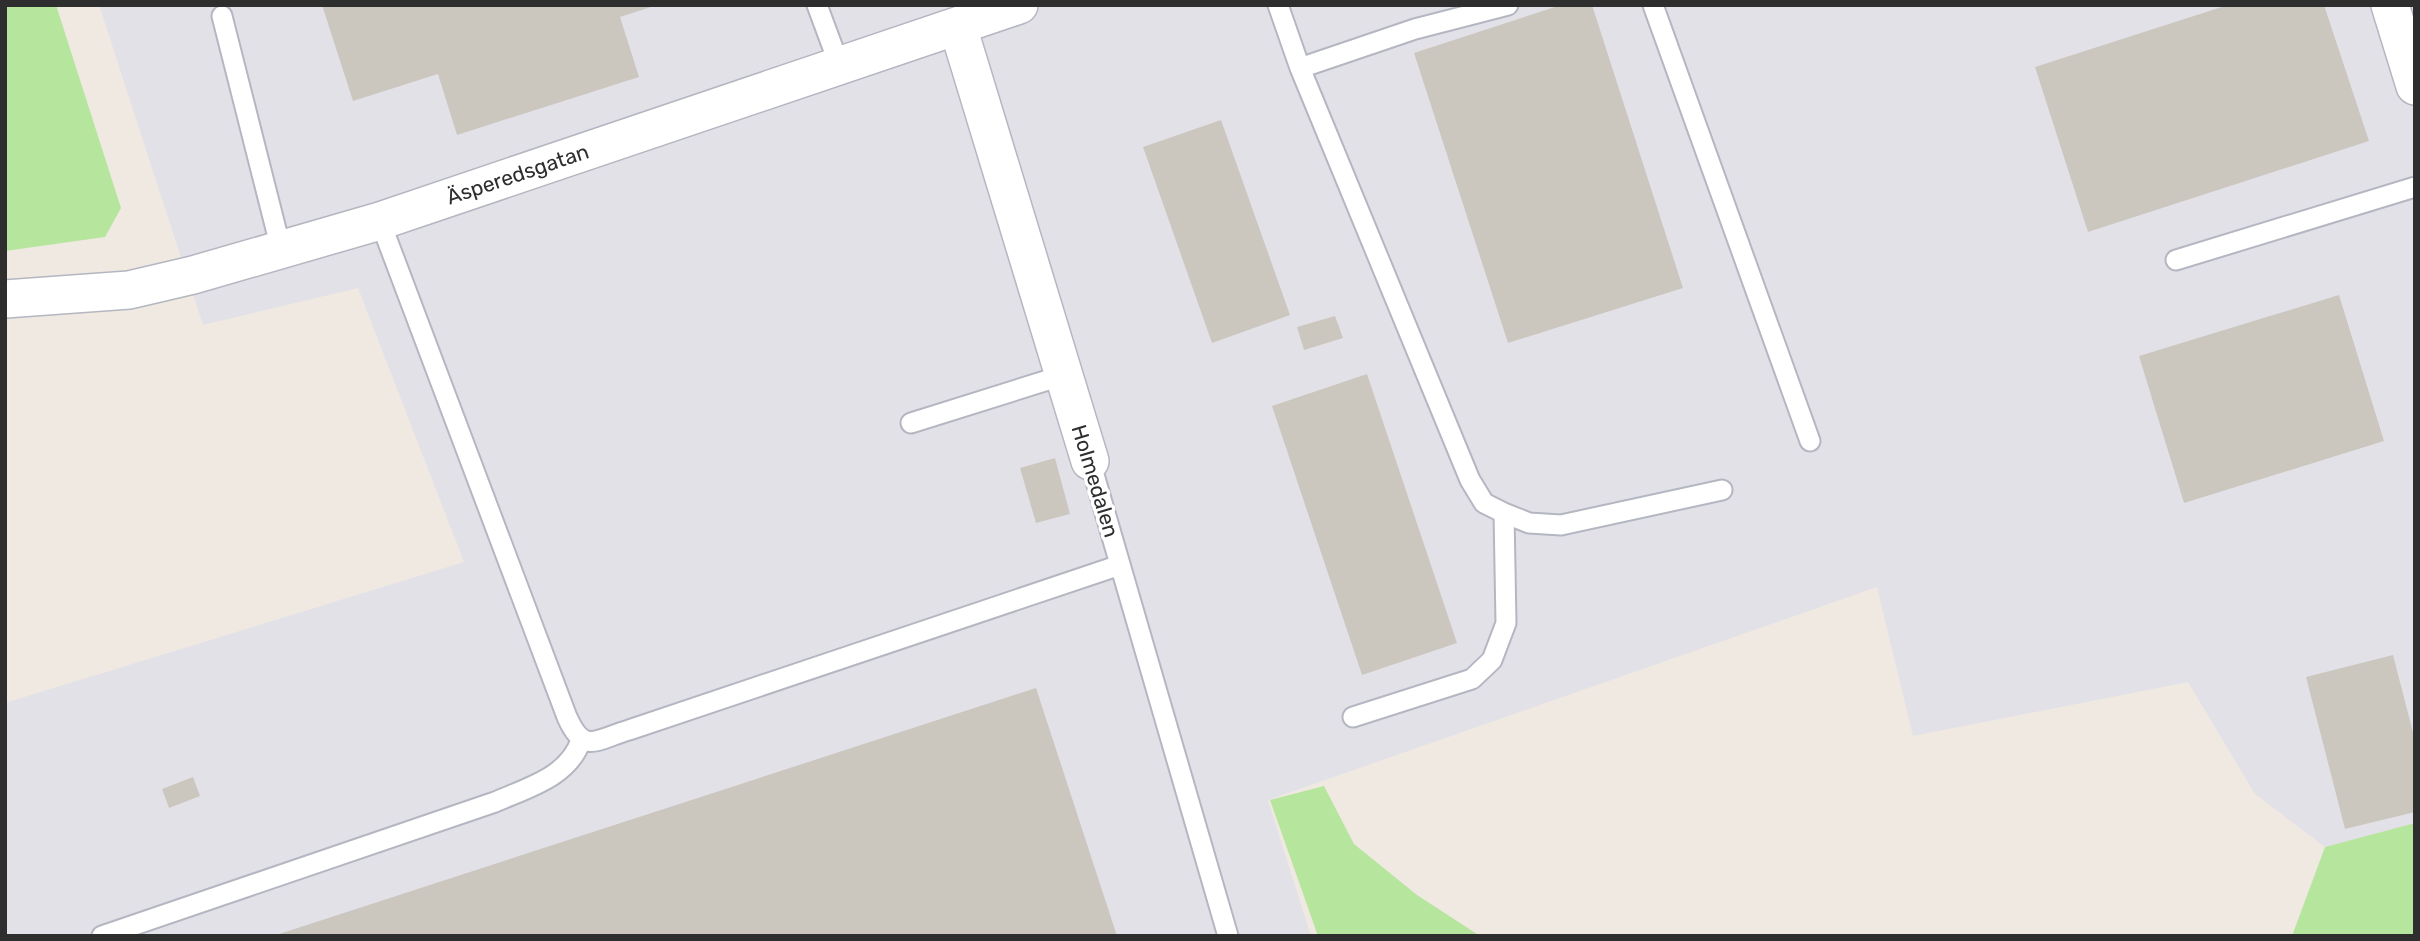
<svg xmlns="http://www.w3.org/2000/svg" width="2420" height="941" viewBox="0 0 2420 941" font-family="Rubik,sans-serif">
	<rect width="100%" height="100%" fill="#efe9e1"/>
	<path fill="#e3e1e8" d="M99 5H2415V823L2325 847 2255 794 2188 682 1913 736 1877 587 1268 800 1311 936H5V703L464 562 358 288 203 325Z"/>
	<path fill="#b6e59e" d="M5 5H56L121 208 105 237 5 251Z
		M1324 786 1354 844 1417 895 1480 936H1318L1270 800Z
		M2415 823V936H2292L2325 847Z"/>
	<path fill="#cbc7bf" d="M322 5H654V6L620 17 639 77 457 135 438 74 353 101Z
		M1561 5H1592L1683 288 1508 343 1414 53Z
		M2228 5H2324L2369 141 2088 232 2035 67Z
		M1221 120 1290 315 1212 343 1143 147Z
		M2339 295 2384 441 2184 503 2139 356Z
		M1335 316 1343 338 1304 350 1297 327Z
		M1367 374 1457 643 1362 675 1272 406Z
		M1055 458 1070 514 1036 523 1020 468Z
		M2393 655 2415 740V812L2345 829 2306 677Z
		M1036 688 1117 936H276V935Z
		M193 777 200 796 169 808 162 789Z"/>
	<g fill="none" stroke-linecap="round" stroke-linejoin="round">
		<g stroke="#b4b7c1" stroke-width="23">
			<path id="lane" d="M817 5 840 67
				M1278 5 1300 68 1470 480 1484 503 1504 513 1529 523 1561 525 1722 490
				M1653 5 1810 441
				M222 16 281 249
				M1300 68 1415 29 1508 5
				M380 221 567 717C584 755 595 740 629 730L1120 565
				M2176 260 2415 187
				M911 423 1064 375
				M1090 461 1228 936
				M1353 717 1472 679 1492 660 1506 623 1504 513
				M102 936 495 802C527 788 569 777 581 740"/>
		</g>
		<g stroke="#b4b7c1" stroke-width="40">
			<g id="street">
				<path d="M2390 5 2415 86"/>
				<path d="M958 27 1090 461"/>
				<path id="s1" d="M5 299 129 290 193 275 380 221 1019 5"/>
			</g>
		</g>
		<use href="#lane" stroke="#fff" stroke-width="19"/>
		<use href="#street" stroke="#fff" stroke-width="37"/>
	</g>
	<g text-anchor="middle" stroke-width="7" stroke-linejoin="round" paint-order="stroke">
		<g font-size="21" fill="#2e2e2e" stroke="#fff">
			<text dy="7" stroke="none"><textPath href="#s1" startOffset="530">Äsperedsgatan</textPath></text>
			<text transform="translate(1095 481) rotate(73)" y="7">Holmedalen</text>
		</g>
	</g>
	<rect width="2420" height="941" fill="none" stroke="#2e2e2e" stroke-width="14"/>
</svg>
